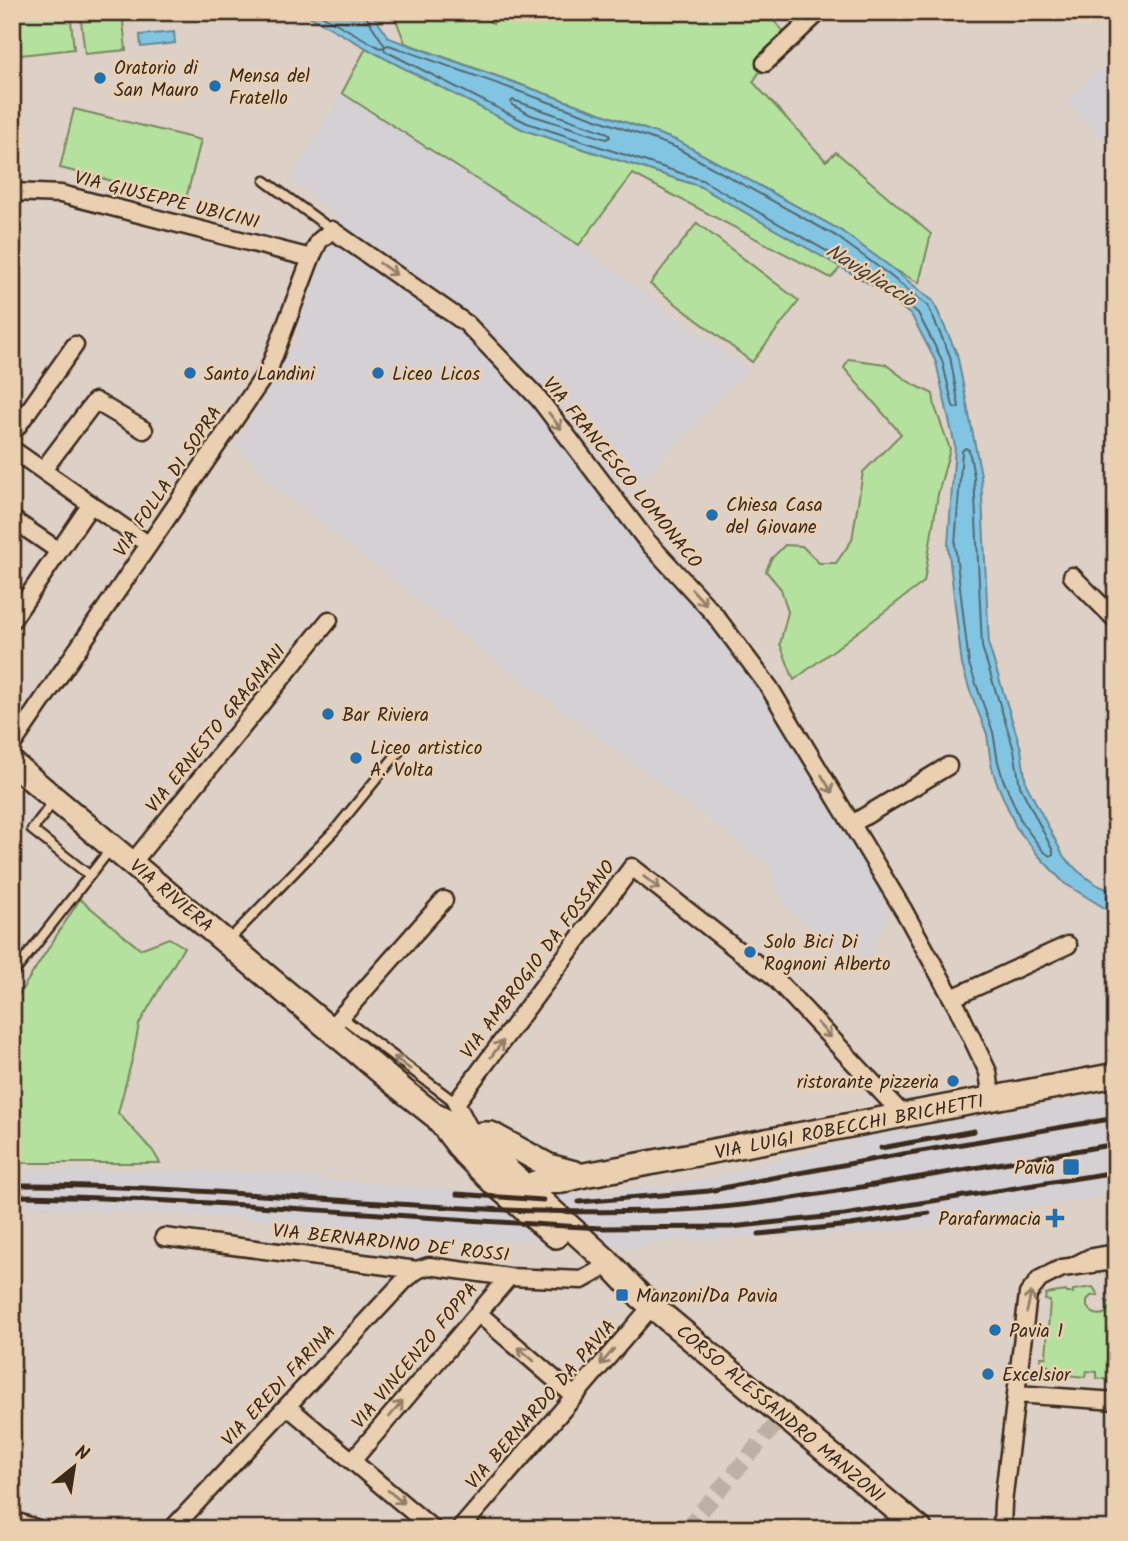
<svg xmlns="http://www.w3.org/2000/svg" width="1128" height="1541" viewBox="0 0 1128 1541" font-family="Kalam,sans-serif">
	<rect width="100%" height="100%" fill="#ddd0c6"/>
	<filter id="ink" filterUnits="userSpaceOnUse"><feTurbulence type="fractalNoise" baseFrequency=".0143" numOctaves="2"/><feDisplacementMap in="SourceGraphic" scale="14" xChannelSelector="R" yChannelSelector="G"/><feConvolveMatrix kernelMatrix="1 2 1 2 8 2 1 2 1" color-interpolation-filters="sRGB"/></filter>
	<g filter="url(#ink)">
		<path fill="#d4d0d4" d="M1116 53V152L1067 102Z
			M342 93 579 245 749 369 620 503 657 544 713 598 786 696 857 817 890 914 863 969 782 904 772 867 468 639 278 489 236 444 296 339 295 329 336 217 291 179Z
			M1116 1092V1194L996 1214V1220L878 1233 667 1241 632 1248 556 1242 413 1241 351 1237 262 1219 12 1206V1170L234 1171 452 1190 597 1195 707 1179 873 1135Z"/>
		<path fill="#b5e19f" stroke="#78865e" stroke-width="2" d="M27 12H70L74 49 12 56V14Z
			M80 12H122L126 50 85 54Z
			M393 12H477L493 24 495 12H766L785 33 753 82 826 161 836 152 931 234 919 283 892 268 840 230 678 141 405 43Z
			M366 48 524 130 699 186 841 267 831 278 633 174 579 245 342 93Z
			M74 109 201 140 186 199 60 168Z
			M697 223 799 301 752 362 650 284Z
			M849 359 885 364 909 382 933 394 935 407 950 449 938 494 924 582 794 680 780 644 788 612 781 589 766 571 771 559 785 545 802 546 819 563H836L852 540 863 472 901 434 844 368Z
			M80 899 140 949 169 938 184 947 139 1024 133 1056 118 1113 153 1151 160 1163H12V1005Z
			M1093 1287 1098 1295 1091 1296 1087 1300V1307C1092 1314 1098 1317 1106 1313L1108 1307 1106 1301 1116 1305V1381L1097 1378V1372L1087 1371 1085 1377 1067 1375 1066 1372 1060 1371 1059 1374 1049 1373 1050 1367 1045 1364H1041V1357H1046L1050 1301 1045 1300 1046 1294 1066 1291 1067 1293H1073V1290Z"/>
		<path fill="#82c5e3" stroke="#668794" stroke-width="2" d="M302 12H371L389 38 678 141 840 230 892 268 933 301 957 354 981 475 989 646 1021 749 1026 784 1064 857 1078 871 1095 884 1116 893V915L1064 883 1038 855 1016 827 996 781 991 764 987 734 970 691 962 665 948 545 955 446 936 362 912 316 875 287 699 186 524 130 388 60Z
			M174 32 175 43 141 47 140 35Z"/>
		<g fill="none" stroke-linecap="round" stroke-linejoin="round">
			<path stroke="#57686d" stroke-width="2" d="M316 12 380 48 384 47 385 51 391 54 527 123 702 180 879 281 918 313 942 360 953 406 956 408 959 407 950 356 928 306 888 274 836 236 675 147 389 45 385 46 367 18 366 12
				M513 100 608 133 610 137 606 139 531 115 512 105 511 102Z
				M965 448 969 450 974 476 982 647 1014 750 1020 786 1053 851V854L1050 856 1043 851 1022 823 1003 779 998 762 993 732 969 664 955 545 962 451Z"/>
			<path stroke="#bdafa4" stroke-width="16" stroke-dasharray="16 8" stroke-linecap="butt" d="M686 1529 776 1424"/>
			<g stroke="#3b2a1e" stroke-width="13">
				<path id="lane" d="M265 181 332 230
					M53 802 32 830 89 875
					M227 942 334 831 401 749
					M12 975 112 847
					M340 1016 456 1103
					M1074 1261 1088 1254 1116 1249"/>
			</g>
			<g stroke="#3b2a1e" stroke-width="21">
				<path id="street" d="M765 63 819 12
					M12 192 61 194 311 258
					M12 434 75 345
					M12 449 149 545
					M43 470 95 401 144 430
					M12 519 59 551
					M1072 576 1116 620
					M12 620 91 504
					M12 745 269 369 311 258 319 241 332 230 467 324 539 399 646 540 714 614 769 687 904 911 958 1009 988 1072 992 1100
					M852 824 948 766
					M133 862 329 620
					M952 998 1068 945
					M330 1029 444 900
					M472 1134 456 1103 632 867 739 951 771 974 903 1115
					M164 1237 417 1270 429 1266 509 1277 582 1280 598 1271 605 1259
					M478 1313 574 1396
					M1016 1394 1116 1401
					M287 1406 433 1529
					M352 1461 509 1277
					M12 1520 38 1529
					M172 1529 403 1282 417 1270
					M460 1529 652 1306
					M1002 1529 1003 1503 1028 1294 1040 1279 1062 1268 1107 1262 1116 1266"/>
			</g>
			<g stroke="#3b2a1e" stroke-width="28">
				<path id="secondary" d="M12 763 405 1092 434 1115 472 1134 492 1148 507 1170 605 1259 641 1297 920 1529
					M439 1120 464 1153 496 1185 556 1236
					M483 1134H491L549 1166 575 1173
					M530 1192V1186C540 1178 552 1183 563 1181 574 1178 584 1174 596 1173L1116 1075"/>
			</g>
			<use href="#lane" stroke="#ead0b1" stroke-width="8"/>
			<use href="#street" stroke="#ead0b1" stroke-width="16"/>
			<use href="#secondary" stroke="#ead0b1" stroke-width="23"/>
			<path stroke="#3b2a1e" stroke-width="5" d="M881 1148 974 1131
				M12 1185C235 1184 457 1220 681 1210 747 1207 814 1195 879 1184 958 1171 1037 1157 1116 1144
				M457 1194 543 1200
				M12 1196C209 1198 405 1218 602 1228L731 1227 844 1215 1116 1172
				M579 1202 709 1191 766 1179 903 1154 1116 1118
				M759 1234 851 1225 929 1213"/>
		</g>
		<defs><path id="oneway-shaft" d="M-6 0H5M1.5-3L5.5 0L1.5 3" fill="none" stroke-width="1.6" stroke-linecap="round" stroke-linejoin="round" transform="scale(1.75)"/></defs>
		<g stroke="#927d68">
			<use href="#oneway-shaft" transform="translate(388 269) rotate(35)"/>
			<use href="#oneway-shaft" transform="translate(555 421) rotate(53)"/>
			<use href="#oneway-shaft" transform="translate(699 597) rotate(47)"/>
			<use href="#oneway-shaft" transform="translate(827 784) rotate(59)"/>
			<use href="#oneway-shaft" transform="translate(652 883) rotate(38)"/>
			<use href="#oneway-shaft" transform="translate(824 1030) rotate(47)"/>
			<use href="#oneway-shaft" transform="translate(497 1049) rotate(-53)"/>
			<use href="#oneway-shaft" transform="translate(402 1063) rotate(-143)"/>
			<use href="#oneway-shaft" transform="translate(1029 1302) rotate(-78)"/>
			<use href="#oneway-shaft" transform="translate(526 1354) rotate(-139)"/>
			<use href="#oneway-shaft" transform="translate(607 1357) rotate(131)"/>
			<use href="#oneway-shaft" transform="translate(396 1409) rotate(-50)"/>
			<use href="#oneway-shaft" transform="translate(396 1497) rotate(40)"/>
		</g>
	</g>
	<g fill="#1f6fb2" stroke="#ead0b1" stroke-width="2.5">
		<circle cx="100" cy="78" r="7"/>
		<circle cx="215" cy="86" r="7"/>
		<circle cx="190" cy="373" r="7"/>
		<circle cx="378" cy="373" r="7"/>
		<circle cx="712" cy="515" r="7"/>
		<circle cx="328" cy="714" r="7"/>
		<circle cx="356" cy="758" r="7"/>
		<circle cx="750" cy="952" r="7"/>
		<circle cx="953" cy="1081" r="7"/>
		<rect x="1062" y="1158" width="18" height="18" rx="3.5"/>
		<path d="M1051.5 1207.5h7v7h7v7h-7v7h-7v-7h-7v-7h7z"/>
		<rect x="615" y="1288" width="14" height="14" rx="3.5"/>
		<circle cx="995" cy="1330" r="7"/>
		<circle cx="988" cy="1374" r="7"/>
	</g>
	<g text-anchor="middle" stroke-width="5" stroke-linejoin="round" paint-order="stroke">
		<g font-size="19" fill="#3b2a1e" stroke="#ead0b1" text-anchor="start">
			<text x="114" y="74">Oratorio di<tspan x="114" dy="22">San Mauro</tspan></text>
			<text x="229" y="82">Mensa del<tspan x="229" dy="22">Fratello</tspan></text>
			<text x="204" y="380">Santo Landini</text>
			<text x="392" y="380">Liceo Licos</text>
			<text x="726" y="511">Chiesa Casa<tspan x="726" dy="22">del Giovane</tspan></text>
			<text x="342" y="721">Bar Riviera</text>
			<text x="370" y="754">Liceo artistico<tspan x="370" dy="22">A. Volta</tspan></text>
			<text x="764" y="948">Solo Bici Di<tspan x="764" dy="22">Rognoni Alberto</tspan></text>
			<text x="939" y="1088" text-anchor="end">ristorante pizzeria</text>
			<text x="1055" y="1174" text-anchor="end">Pavia</text>
			<text x="1041" y="1225" text-anchor="end">Parafarmacia</text>
			<text x="636" y="1302">Manzoni/Da Pavia</text>
			<text x="1009" y="1337">Pavia 1</text>
			<text x="1002" y="1381">Excelsior</text>
		</g>
		<g font-size="19" fill="#3b2a1e" stroke="#ead0b1">
			<text transform="translate(167 199) rotate(14)" y="7">VIA GIUSEPPE UBICINI</text>
			<text transform="translate(623 472) rotate(51)" y="7">VIA FRANCESCO LOMONACO</text>
			<text transform="translate(167 481) rotate(-56)" y="7">VIA FOLLA DI SOPRA</text>
			<text transform="translate(215 728) rotate(-51)" y="7">VIA ERNESTO GRAGNANI</text>
			<text transform="translate(172 895) rotate(40)" y="7">VIA RIVIERA</text>
			<text transform="translate(537 959) rotate(-53)" y="7">VIA AMBROGIO DA FOSSANO</text>
			<text transform="translate(849 1126) rotate(-11)" y="7">VIA LUIGI ROBECCHI BRICHETTI</text>
			<text transform="translate(391 1242) rotate(6)" y="7">VIA BERNARDINO DE' ROSSI</text>
			<text transform="translate(414 1355) rotate(-50)" y="7">VIA VINCENZO FOPPA</text>
			<text transform="translate(278 1385) rotate(-47)" y="7">VIA EREDI FARINA</text>
			<text transform="translate(540 1404) rotate(-49)" y="7">VIA BERNARDO DA PAVIA</text>
			<text transform="translate(781 1413) rotate(40)" y="7">CORSO ALESSANDRO MANZONI</text>
		</g>
		<g font-size="21" font-style="italic" fill="#46413c" stroke="#ead0b1">
			<text transform="translate(871 275) rotate(32)" y="7">Navigliaccio</text>
		</g>
	</g>
	<rect width="1128" height="1541" fill="none" stroke="#ead0b1" stroke-width="42"/>
	<rect x="21" y="21" width="1086" height="1499" fill="none" stroke="#3b2a1e" stroke-width="2.5" filter="url(#ink)"/>
	<g transform="translate(74 1467) rotate(30)" stroke="#ead0b1" stroke-width="5" paint-order="stroke">
	<path d="M0-5L12 26L0 18L-12 26Z" fill="#3b2a1e"/>
	<text y="-10" font-size="19" font-weight="bold" text-anchor="middle" fill="#3b2a1e">N</text>
	</g>
</svg>
